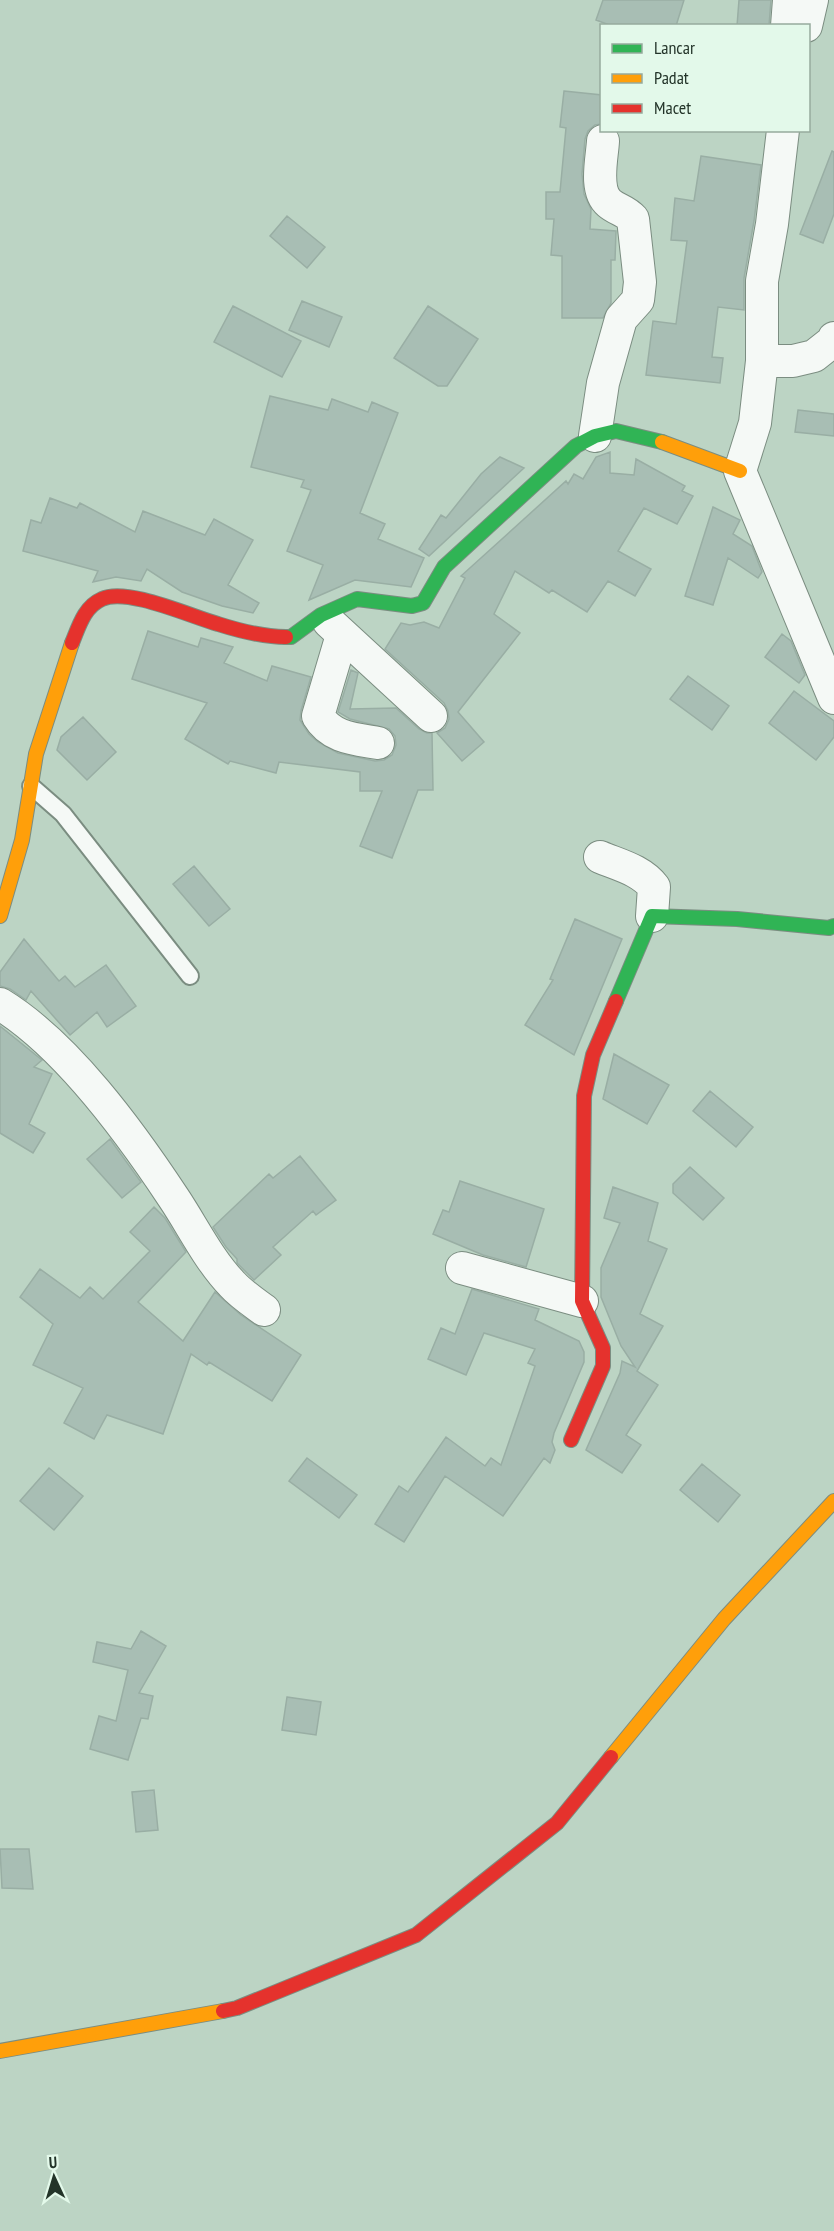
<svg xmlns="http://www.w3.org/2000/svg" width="834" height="2231" viewBox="0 0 834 2231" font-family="'PT Sans Narrow',sans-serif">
	<rect width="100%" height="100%" fill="#bcd4c4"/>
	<path fill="#a8beb4" stroke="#99aea4" stroke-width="1.5" d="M603 0H684L676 26H612L596 20Z
		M739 0H771L769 26H737Z
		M564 91 602 95V124L595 125 588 131 585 139 582 174 584 194 591 209 590 229 616 231 615 260H611V303L603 318H562V256L551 255 554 219H546V192H560L566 128 560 127Z
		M832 151 834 152V214L823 243 800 234Z
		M701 156 761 165 754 221 744 278V310L718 307 712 357 723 358 720 383 646 375 653 321 676 324 687 241 671 240 675 198 694 201Z
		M287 216 325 247 307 268 270 236Z
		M302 301 342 317 329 347 289 330Z
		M233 306 301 341 282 377 214 342Z
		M428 306 478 339 447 386H438L394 358Z
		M270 396 328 410 332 399 368 412 372 402 398 413 360 513 385 524 378 539 424 558 411 587 355 580 309 600 323 565 287 551 311 490 301 487 304 480 251 467Z
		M798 410 834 414V436L795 432Z
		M610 452V473L634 475 636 459 685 486 682 491 693 496 677 524 644 508 618 551 651 569 635 596 608 581 587 612 552 590 549 593 515 571 494 614 520 633 458 712 484 742 462 761 437 733 445 728 449 719 448 711 444 703 385 649 401 623 410 625 424 622 439 628 465 578 461 576 566 481 568 484 574 474 583 479 596 457Z
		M500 457 524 468 429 556 419 549 441 515 446 518 481 474Z
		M50 498 77 508 80 503 135 532 143 511 205 535 214 519 253 540 228 585 259 603 253 613 222 606 182 592 147 569 141 581 116 577 93 582 98 571 23 551 31 520 41 523Z
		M713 507 740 520 733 534 752 546 762 572 758 578 728 558 713 605 685 596Z
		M148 631 198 647 201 638 233 647 224 663 267 681 272 666 311 677 301 711 300 720 309 734 318 742 338 753 375 761 384 760 392 755 396 745 395 736 389 729 350 719 338 712 351 670 358 673 350 709 396 708 419 729 427 733H432L433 790H418L392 858 360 846 382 791H360V772L279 762 276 773 230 761 228 764 185 739 207 703 132 679Z
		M782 634 791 641 805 675 799 683 765 657Z
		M688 676 729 706 712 730 670 699Z
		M794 691 834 721V737L816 760 769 723Z
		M83 717 116 752 87 780 57 750 61 737Z
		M194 866 230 909 209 926 173 884Z
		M575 919 622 939 574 1055 525 1025 553 980 550 979Z
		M24 939 59 981 65 976 75 987 106 965 136 1006 107 1027 97 1012 70 1035 31 991 26 1000 10 989 0 986V972Z
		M0 1026 42 1060 34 1067 52 1074 29 1124 45 1133 33 1153 0 1133Z
		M614 1054 669 1085 647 1124 603 1099Z
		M710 1091 753 1127 736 1147 693 1111Z
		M110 1139 141 1182 122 1198 87 1159Z
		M300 1156 336 1200 316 1215 313 1211 273 1247 281 1255 254 1280 237 1263V1259L226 1247 213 1227 269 1174 273 1178Z
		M690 1167 724 1198 703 1220 673 1193V1184Z
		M460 1181 544 1209 526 1267 483 1255 433 1234 443 1210 449 1212Z
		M613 1187 658 1203 648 1241 667 1249 640 1314 663 1326 637 1371 658 1385 626 1435 641 1445 622 1473 586 1450 620 1373 622 1361 635 1367 621 1346 601 1297V1268L620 1223 604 1218Z
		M154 1207 165 1218 186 1252 138 1302 183 1341 215 1292 241 1315 301 1355 272 1401 209 1362 207 1365 191 1354 163 1434 107 1415 94 1439 64 1423 83 1388 33 1365 53 1324 20 1297 40 1269 80 1298 90 1287 103 1299 150 1251 130 1232Z
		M472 1289 539 1309 535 1320 579 1341 584 1352V1362L554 1433 552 1442 555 1450 550 1463 544 1458 503 1516 445 1476 404 1542 375 1524 399 1486 408 1492 446 1437 485 1466 491 1458 501 1465 535 1366 528 1363 535 1349 484 1333 466 1375 428 1359 441 1328 455 1334Z
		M307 1458 357 1495 339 1518 289 1481Z
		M702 1464 740 1495 718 1522 680 1490Z
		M49 1468 83 1496 54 1530 20 1501Z
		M141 1631 166 1646 139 1693 153 1696 148 1719 141 1718 128 1760 90 1749 99 1716 116 1721 128 1670 93 1662 97 1642 131 1649Z
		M287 1697 321 1702 316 1735 282 1730Z
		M154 1790 158 1830 136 1832 132 1792Z
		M0 1849H29L33 1889 2 1888Z"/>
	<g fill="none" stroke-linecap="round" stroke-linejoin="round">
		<g stroke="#7b8d81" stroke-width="20">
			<path id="lane" d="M31 786 63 814 190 976"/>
		</g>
		<g stroke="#7b8d81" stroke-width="34">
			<path id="street" d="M787 26 789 0
				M806 26 812 0
				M783 130 772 224 762 281V361L755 423 740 471 834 698
				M762 361H793L814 356 833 341 834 338
				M595 436 603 383 621 319 638 300 640 282 633 219C625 210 617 210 609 203 594 190 602 159 603 141
				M329 622 431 716
				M342 635 318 716C331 738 355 739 378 743
				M600 857C619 865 641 870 654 887L652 916
				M0 1004C67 1045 130 1132 173 1197 192 1225 208 1259 232 1284 241 1294 253 1302 264 1310
				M462 1268 582 1301"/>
		</g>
		<g stroke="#7b8d81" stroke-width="16">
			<path id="fast" d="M286 637H291L321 615 357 599 412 606 423 603 444 567 576 446 595 436 616 431 662 442
				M616 1001 652 916 737 919 829 928 834 926"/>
		</g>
		<g stroke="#7b8d81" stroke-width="16">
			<path id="slow" d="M662 442 740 471
				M0 916 22 840 36 754 72 643
				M611 1757 724 1619 834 1501
				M0 2051 223 2011"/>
		</g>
		<g stroke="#7b8d81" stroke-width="16">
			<path id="jam" d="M72 643C79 626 84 607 102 599 127 587 192 617 218 624 240 631 264 637 286 637
				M571 1440 603 1366V1348L582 1301 584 1096 593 1055 616 1001
				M223 2011 237 2008 416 1935 557 1823 611 1757"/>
		</g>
		<use href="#lane" stroke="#f5f9f6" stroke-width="16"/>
		<use href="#street" stroke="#f5f9f6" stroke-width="32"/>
		<use href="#fast" stroke="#30b455" stroke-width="14"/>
		<use href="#slow" stroke="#ff9f0a" stroke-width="14"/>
		<use href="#jam" stroke="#e5322d" stroke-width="14"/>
	</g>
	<rect x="600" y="24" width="210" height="108" fill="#e3f9ea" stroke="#96aa9d" stroke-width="1.5"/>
	<rect x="612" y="44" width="30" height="9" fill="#30b455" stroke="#96aa9d" stroke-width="1.5"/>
	<text x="654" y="54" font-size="18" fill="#233429">Lancar</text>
	<rect x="612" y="74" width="30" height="9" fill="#ff9f0a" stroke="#96aa9d" stroke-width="1.5"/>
	<text x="654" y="84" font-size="18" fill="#233429">Padat</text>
	<rect x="612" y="104" width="30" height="9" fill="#e5322d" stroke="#96aa9d" stroke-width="1.5"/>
	<text x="654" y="114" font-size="18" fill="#233429">Macet</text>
	<g transform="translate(54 2177) rotate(356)" stroke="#e3f9ea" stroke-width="4.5" paint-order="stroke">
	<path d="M0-4.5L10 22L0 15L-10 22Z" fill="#233429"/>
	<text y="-9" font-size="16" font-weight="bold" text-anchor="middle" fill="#233429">U</text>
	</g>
</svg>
